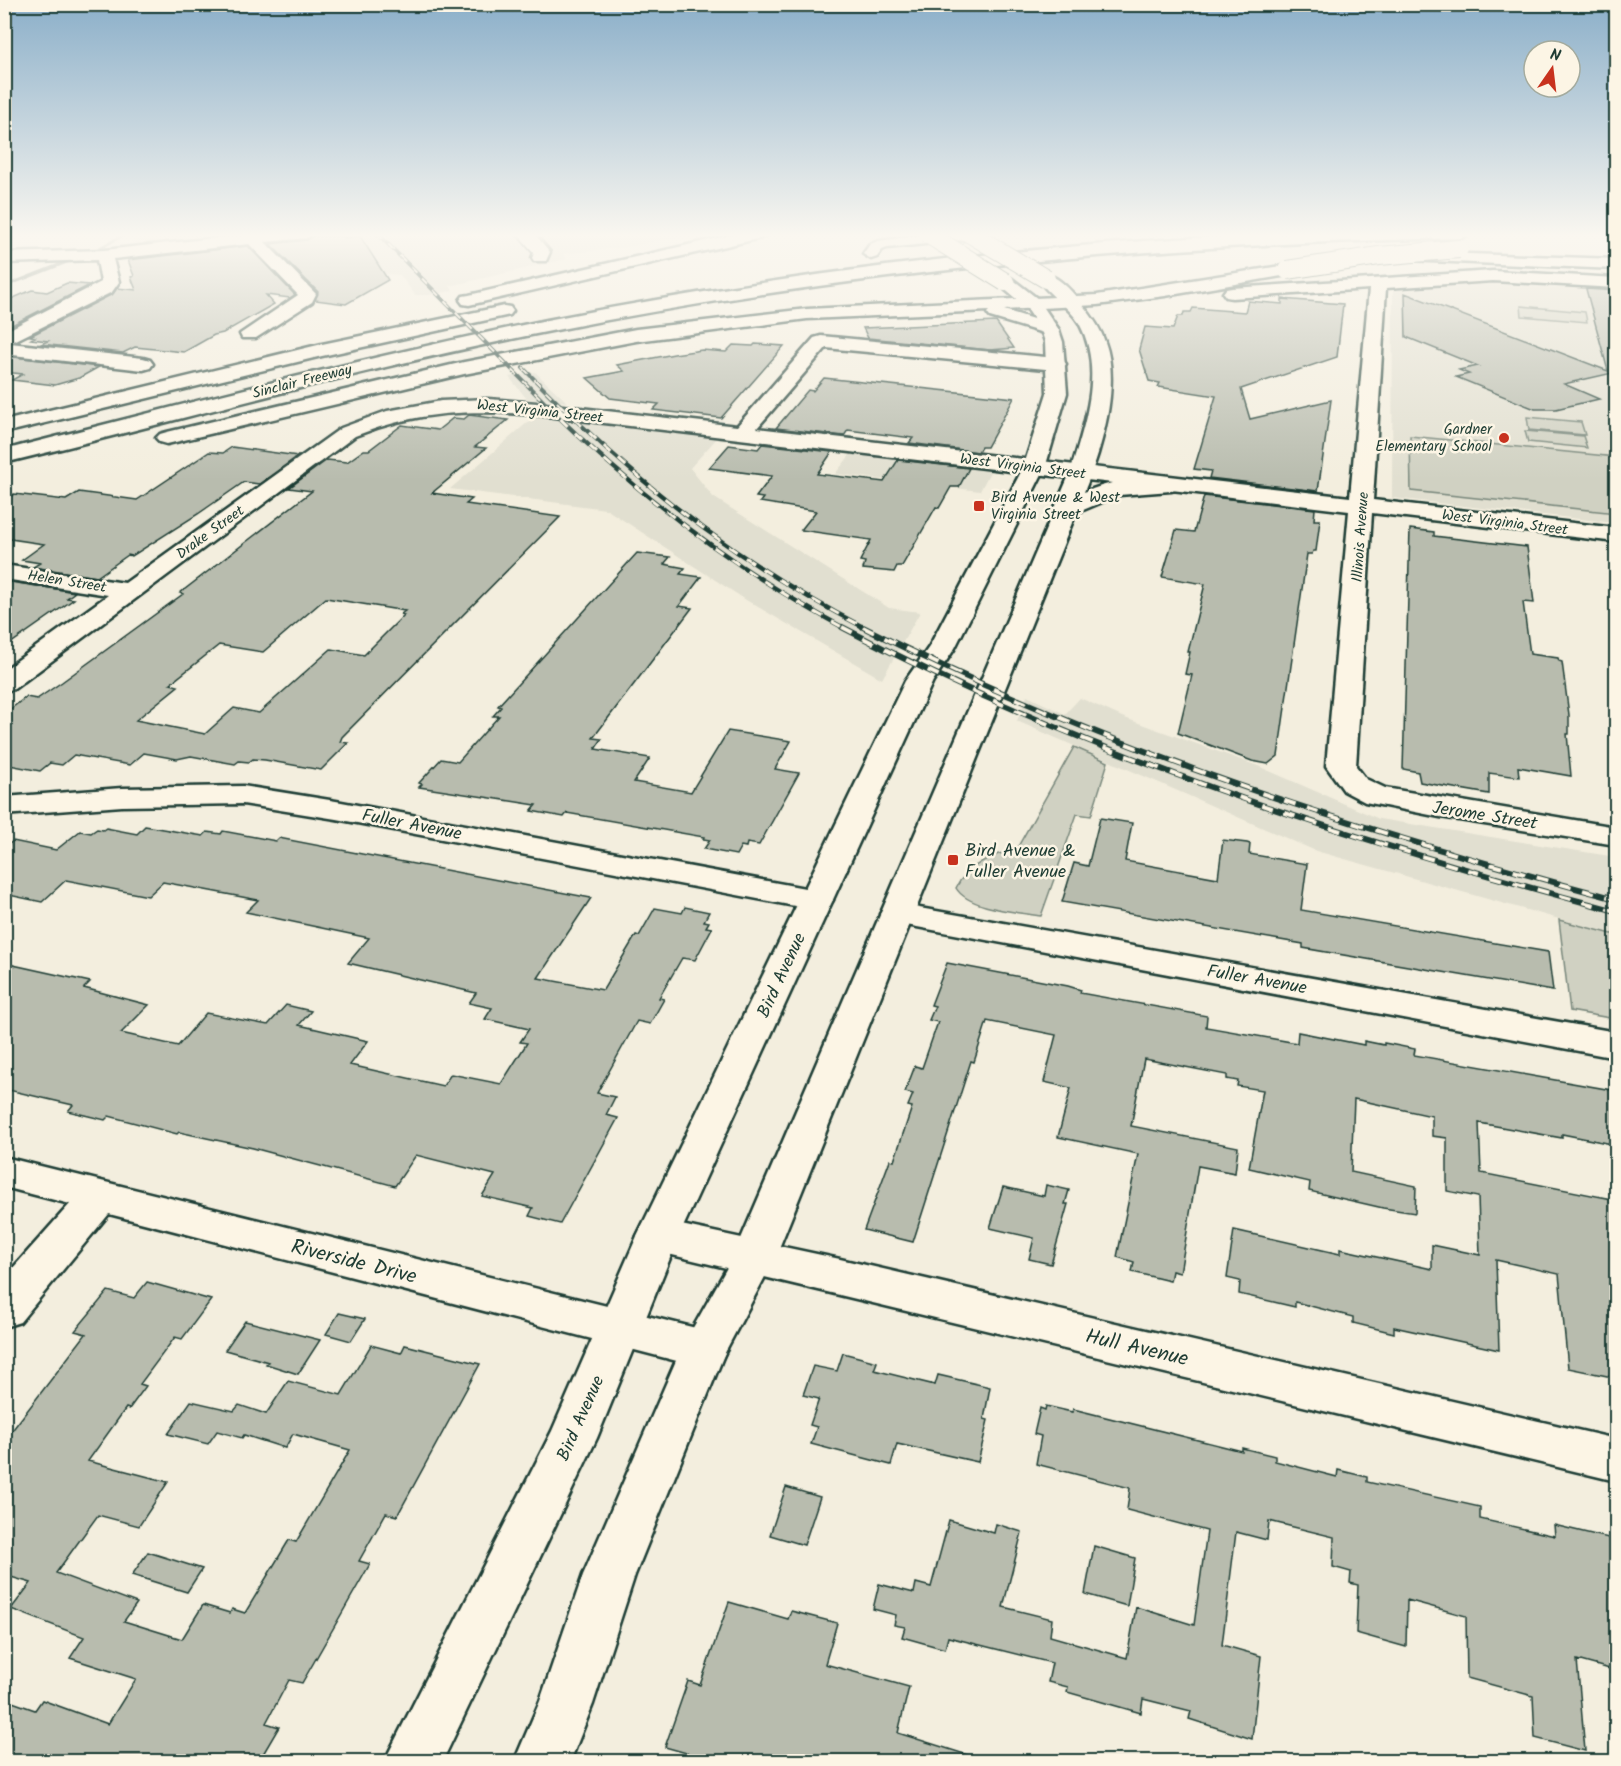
<svg xmlns="http://www.w3.org/2000/svg" width="1621" height="1766" viewBox="0 0 1621 1766" font-family="Kalam,sans-serif">
	<rect width="100%" height="100%" fill="#f3eede"/>
	<filter id="ink" filterUnits="userSpaceOnUse"><feTurbulence type="fractalNoise" baseFrequency=".0167" numOctaves="2"/><feDisplacementMap in="SourceGraphic" scale="12" xChannelSelector="R" yChannelSelector="G"/><feConvolveMatrix kernelMatrix="1 2 1 2 8 2 1 2 1" color-interpolation-filters="sRGB"/></filter>
	<g filter="url(#ink)">
		<path fill="#e1dfd0" d="M149 233H251L123 248Z
			M264 233H694L628 247 563 254 567 259 450 286 453 291 429 295H415L400 275 298 267Z
			M1513 280 1616 289V523L1392 498 1393 289Z
			M535 372 567 402 527 399 509 377Z
			M535 416 717 438 690 468 713 497 889 608 920 612 882 679 746 600 606 509 450 489Z
			M851 454 991 470 980 491 835 474Z
			M1027 696 1065 714 1080 698 1122 717 1258 766 1379 819 1616 857V935L1316 851 1017 721Z"/>
		<path fill="#d0d1c2" stroke="#78877b" stroke-width="1.5" d="M1521 306 1585 312 1587 322 1522 316Z
			M1527 417 1581 422 1585 435 1529 430Z
			M1525 431 1583 436 1587 448 1528 442Z
			M1410 436 1616 457V513L1411 491Z
			M1074 747 1108 762 1091 816 1077 814 1041 916C1018 912 968 909 956 888 966 866 994 853 1016 850Z
			M1559 920 1616 935V1019L1570 1011Z"/>
		<g fill="none" stroke-linecap="round" stroke-linejoin="round">
			<path fill="#6c7d72" fill-rule="evenodd" d="M124 233H129L97 252 4 288V285L93 250Z"/>
		</g>
		<path fill="#b8bcae" stroke="#1f3d34" stroke-width="1.5" fill-rule="evenodd" d="M317 233H343L344 238 360 236 388 280 346 304 315 300 318 292 270 244 307 240Z
			M248 246 295 295 290 298 266 295 274 304 223 333 214 335 184 352 135 347 123 353 41 344 48 341 31 339 35 337 30 336 113 294 117 288 136 290 131 277 134 276 128 260Z
			M67 283 90 285 4 329V302L32 290 47 292Z
			M1586 289 1617 291V372L1564 384 1599 399 1556 409H1535L1456 377 1469 374 1459 370 1478 366 1406 337 1405 293 1608 371Z
			M1282 299 1343 304 1337 357 1241 389 1250 419 1331 400 1318 491 1209 478 1211 471 1194 469 1216 396 1158 387 1160 383 1149 381 1139 349 1145 327 1173 329 1178 316H1183L1184 312H1191L1193 308 1245 312 1248 301 1282 304Z
			M996 322 1014 348 990 350 868 338 863 328Z
			M755 344 784 346 721 418 653 410 659 404 610 398 587 378 624 371 617 365 674 354 702 350 726 352 733 345 753 346Z
			M14 357 99 367 79 378 55 385 12 380 23 374 4 372V362Z
			M824 378 1014 398 987 447H981L978 452 909 443 913 438 848 430 844 436 776 428 808 390 813 391Z
			M469 415 508 420 475 447 486 448 432 493 472 499 466 504 560 517 342 737 340 742 348 743 321 770 265 760 253 759 249 762 239 761 235 764 191 756 177 759 144 753 130 765 74 755 62 765 50 763 40 771 4 764V714L26 697 37 699 62 682 183 594 180 593 312 491 289 488 327 460 347 462 364 450H369L402 425 438 430 453 418 464 419ZM326 598 405 611 401 614 404 615 364 655 331 649 259 713 234 708 205 734 136 720 178 686 170 684 219 645 263 652Z
			M762 444 832 452 817 474 884 482 898 460 969 468 959 487H951L939 508 936 507 902 566H897L894 572 863 569 865 562 860 561 871 540 801 530 816 511 760 502 763 498 756 497 772 476 709 468 729 445 758 449Z
			M232 447 298 456 259 484 244 482 198 514 132 556 128 555 97 577 33 567 40 563 22 560 44 544 4 538V500L14 494 66 500 79 492 137 500 209 452 223 453Z
			M1204 496 1315 509 1314 520H1320L1316 551H1313L1312 554H1307L1278 756 1268 764 1252 761 1178 733 1192 675 1185 674 1190 652H1188L1205 584 1162 577 1176 530 1194 532Z
			M1410 529 1434 532V536L1527 547 1534 603 1523 602 1530 654 1558 658 1559 661 1562 662 1569 715V734H1567L1571 776 1518 767 1519 777 1489 773V794L1420 782 1418 772 1403 769Z
			M637 553 670 557 664 564 685 568 680 574 701 577 679 606 692 608 593 738 602 739 595 749 650 758 634 782 691 792 728 731 791 741 775 769 799 773 759 845 747 843 746 847 741 846 736 855 704 849 710 840 703 839 704 837 567 813 564 817 531 811 536 805 419 787 422 784 419 783 441 759 458 762 499 716H493L501 707 498 706Z
			M11 582 75 592 67 598 74 599 4 648V586Z
			M1100 818 1132 823 1125 861 1218 878 1223 840 1247 843 1250 844 1249 854 1307 864 1301 910 1548 952 1553 991 1303 948V944L1062 902 1074 863 1088 866Z
			M145 826 203 836 207 832 221 834 223 831 276 841 279 838 591 898 538 978 603 990 636 935 639 936 655 908 682 913 685 907 709 912 704 921 709 922 706 927 712 928 695 960 682 958 659 998 664 999 650 1024 637 1021 597 1093 615 1097 606 1115 618 1118 560 1224 529 1216 533 1208 482 1196 495 1175 416 1155 395 1186 253 1148 179 1132 177 1134 109 1116 105 1120 68 1111 73 1105 4 1089V963L90 982 84 988 149 1005 121 1033 178 1046 206 1013 268 1025 286 1005 311 1011 299 1025 368 1041 350 1065 443 1086 451 1074 501 1084 527 1043 520 1042 529 1029 485 1019 492 1008 469 1003 476 993 348 963 369 938 246 912 258 900 163 882 148 896 66 880 42 902 4 894V848L13 841 56 850 80 831 91 833 97 829 103 830 106 828 137 834Z
			M947 963 1068 986 1081 990 1080 993 1207 1016 1206 1027 1297 1043 1298 1032 1364 1045V1041L1384 1045V1043L1415 1049 1414 1055 1617 1091V1145L1562 1134V1138L1479 1123 1481 1173 1617 1200V1284L1611 1282 1617 1326V1378L1568 1368 1559 1274 1496 1260 1499 1350 1394 1327V1333L1353 1323V1317L1295 1302V1307L1239 1294 1240 1281 1227 1278 1234 1230 1340 1254V1249L1432 1269V1245L1480 1255 1478 1197 1447 1191V1138L1432 1136V1116L1354 1099 1351 1172 1416 1186 1415 1213 1383 1208 1309 1191 1310 1182 1249 1168 1263 1090 1237 1086 1238 1081 1227 1079V1075L1144 1059 1131 1126 1238 1147 1235 1173 1198 1166 1180 1273 1172 1271 1170 1281 1132 1272 1134 1262 1117 1257 1138 1154 1058 1137 1071 1088 1044 1082 1056 1035 987 1021 974 1062 971 1061 913 1242 864 1230 890 1160 894 1161 912 1107 908 1106 913 1094 905 1092 915 1066 922 1068 938 1022 929 1020 935 1006 931 1005Z
			M1046 1185 1069 1190 1065 1204H1068L1051 1264 1029 1259 1034 1238 990 1228 1003 1187 1044 1196Z
			M147 1282 211 1300 182 1339 175 1337 140 1384 146 1386 129 1409 126 1408 88 1461 168 1482 139 1526 98 1515 56 1573 137 1603 124 1621 182 1639 203 1605 230 1613 232 1609 245 1613 289 1540 296 1542 350 1450 293 1434 285 1448 244 1435 242 1438 217 1431 208 1444 168 1434 191 1401 234 1411 239 1405 266 1414 288 1381 341 1395 371 1345 401 1353 405 1345 480 1364 397 1516 386 1513 359 1561 370 1564 302 1683 289 1680 266 1723 279 1727 259 1761H4V1699L35 1710 42 1700 108 1724 136 1679 70 1658 84 1637 11 1609 31 1583 4 1575V1441L86 1334 75 1331 108 1291 134 1298Z
			M339 1313 365 1319 351 1341 326 1334Z
			M245 1321 320 1340 298 1374 266 1364 268 1362 225 1350Z
			M843 1353 877 1362 874 1370 935 1385 938 1375 990 1387 984 1419 988 1420 978 1462 897 1444 891 1465 811 1444 817 1427 810 1425 819 1399 803 1395 813 1366 837 1371Z
			M1046 1406 1072 1412 1073 1409 1242 1451V1448L1275 1456V1461L1337 1477 1338 1470 1367 1477V1482L1480 1507V1519L1555 1536 1554 1525 1617 1540V1671L1577 1660 1585 1751 1535 1738 1533 1696 1467 1678 1466 1616 1407 1600 1406 1647 1356 1633 1358 1585 1350 1583 1351 1572 1333 1567 1334 1537 1269 1521 1267 1540 1236 1532 1222 1645 1261 1656 1252 1739 1189 1719 1191 1711 1143 1699 1141 1713 1067 1692 1068 1687 1048 1682 1052 1663 948 1637 945 1649 902 1637 905 1627 894 1625 896 1615 873 1609 879 1584 914 1593 916 1583 931 1587 949 1520 994 1533 996 1524 1022 1532 1003 1607 1052 1619 1050 1636 1127 1658 1136 1607 1194 1625 1207 1531 1127 1510 1130 1488 1036 1464 1041 1436 1034 1434 1040 1408 1045 1410Z
			M786 1487 820 1497 804 1545 770 1535Z
			M1094 1546 1135 1558 1127 1606 1085 1594Z
			M148 1552 202 1569 187 1592 132 1575Z
			M729 1602 788 1619 791 1611 837 1623 825 1664 909 1687 898 1733 971 1756V1761H715L665 1747 688 1681 700 1685Z"/>
		<g fill="none" stroke-linecap="round" stroke-linejoin="round">
			<g stroke="#1f3d34" stroke-width="5">
				<path id="minor" d="M262 233H315L307 238 265 242 316 294 312 302 256 338H242L240 334 298 295 249 244 113 259 119 282 112 292 10 343 143 358 150 360 153 364 150 368 143 370 4 354V332L101 282 97 260 4 263V253L104 250Z
					M517 233H534L550 252 546 261H534L532 258 534 253Z
					M1493 271 1616 278V288L1493 281 1386 288 1373 500 1616 528V542L1372 513 1356 766 1366 779 1385 788 1616 827V845L1440 817 1365 802 1344 791 1326 766 1349 511 537 415C471 409 417 411 355 436L14 689 4 691V670L108 595 4 579V565L125 583 341 428 387 411 441 401 488 399 537 403 737 426 814 338 821 336 1056 358 1063 360 1066 364 1063 368 1056 370 826 348 757 428 1350 497 1369 289 1232 298 1226 297 1223 293 1226 289 1232 288Z
					M243 786 336 801 816 890 828 893 833 900 828 907 816 910 336 819 243 804 122 806 4 815V797L122 788Z
					M897 904 1616 1032V1058L885 921 880 914 885 907Z
					M4 1157 704 1330 720 1336 727 1349 720 1362 704 1368 109 1214 20 1322 4 1327V1278L70 1204 4 1187Z
					M658 1220 840 1259 1616 1439V1481L643 1248 637 1236 643 1224Z"/>
			</g>
			<g stroke="#1f3d34" stroke-width="5">
				<path id="major" d="M1046 274C1059 277 1073 292 1081 303 1091 315 1100 327 1105 342 1121 385 1101 452 1084 492 1113 481 1149 472 1179 479L1182 484 1179 489 1171 491 1119 495 1076 513 775 1258 725 1352 635 1575 593 1704 570 1762H514L540 1701 583 1575 681 1349 734 1255 1070 473C1084 426 1105 370 1079 323 1068 305 1049 296 1038 279L1040 275Z
					M1005 277 1011 278 1038 299 1059 330 1063 342 1067 393 1045 468 955 648 933 681 679 1236 597 1438 442 1762H384L552 1431 637 1236 905 681 929 647 1023 468 1047 393 1045 342 1041 330 1026 307 996 282 999 278Z"/>
			</g>
			<g stroke="#1f3d34" stroke-width="5">
				<path id="highway" d="M740 233H769L761 238 469 305 463 304 460 300 463 296 469 295Z
					M939 233H990L982 238 887 248 882 250 877 257 871 259 863 254 870 244 878 241Z
					M1291 233H1470L1462 238C1154 244 848 271 546 332 364 368 185 419 4 463V450C185 404 365 357 547 320 792 272 1041 243 1291 233Z
					M1413 252 1616 259V269L1407 260 1405 257Z
					M1287 265 1295 270 1293 274 1165 296 1097 305 1004 310 1056 326 1059 330 1056 334 1050 335 990 317 987 313 989 311 807 319 636 341 464 374 167 444 160 442 156 438 160 434 167 432 464 362 636 329 807 309 1097 295Z
					M504 306 510 307 513 311 510 315 322 356 4 433V421L322 344Z"/>
			</g>
			<use href="#minor" fill="#fcf5e5" fill-rule="evenodd"/>
			<use href="#major" fill="#fcf5e5" fill-rule="evenodd"/>
			<use href="#highway" fill="#fcf5e5" fill-rule="evenodd"/>
			<g stroke="#1f3d34" stroke-width="4">
				<path id="rail-far2" d="M377 233 548 406
					M523 368 561 406"/>
			</g>
			<g stroke="#1f3d34" stroke-width="4.5">
				<path id="rail-far1" d="M546 405C636 493 733 569 844 628
					M560 405C656 498 746 567 865 628"/>
			</g>
			<g stroke="#1f3d34" stroke-width="6">
				<path id="rail" d="M842 627C1086 756 1350 840 1616 911
					M863 627C1102 749 1357 830 1616 899"/>
			</g>
			<use href="#rail-far2" stroke="#fcf5e5" stroke-width="2" stroke-dasharray="8" stroke-linecap="butt"/>
			<use href="#rail-far1" stroke="#fcf5e5" stroke-width="3" stroke-dasharray="10" stroke-linecap="butt"/>
			<use href="#rail" stroke="#fcf5e5" stroke-width="4" stroke-dasharray="12" stroke-linecap="butt"/>
			<g stroke="#1f3d34" stroke-width="20" stroke-linecap="butt">
				<path id="major-bridge" d="M926 233 1005 282
					M969 233 1046 279"/>
			</g>
			<g stroke="#1f3d34" stroke-width="20" stroke-linecap="butt">
				<path id="highway-bridge" d="M1287 270 1379 256 1459 249"/>
			</g>
			<use href="#major-bridge" stroke="#fcf5e5" stroke-width="18"/>
			<use href="#highway-bridge" stroke="#fcf5e5" stroke-width="18"/>
		</g>
	</g>
	<linearGradient id="sky" x2="0" y2="1"><stop stop-color="#8bafc9"/><stop offset="0.49" stop-color="#faf7f0"/><stop offset="1" stop-color="#faf7f0" stop-opacity="0"/></linearGradient>
	<rect width="1621" height="480" fill="url(#sky)"/>
	<g fill="#c8321e" stroke="#fcf5e5" stroke-width="2">
		<circle cx="1504" cy="438" r="6"/>
		<rect x="973" y="500" width="12" height="12" rx="3"/>
		<rect x="947" y="854" width="12" height="12" rx="3"/>
	</g>
	<g text-anchor="middle" stroke-width="5" stroke-linejoin="round" paint-order="stroke">
		<g font-size="15" fill="#1f3d34" stroke="#fcf5e5">
			<text transform="translate(302 381) rotate(-14)" y="5">Sinclair Freeway</text>
			<text transform="translate(540 411) rotate(6)" y="5">West Virginia Street</text>
			<text transform="translate(1023 466) rotate(7)" y="5">West Virginia Street</text>
			<text transform="translate(1505 522) rotate(7)" y="5">West Virginia Street</text>
			<text transform="translate(210 532) rotate(-36)" y="5">Drake Street</text>
			<text transform="translate(1360 537) rotate(-86)" y="5">Illinois Avenue</text>
			<text transform="translate(67 581) rotate(9)" y="5">Helen Street</text>
		</g>
		<g font-size="15" fill="#1f3d34" stroke="#fcf5e5" text-anchor="end">
			<text x="1492" y="434">Gardner<tspan x="1492" dy="17">Elementary School</tspan></text>
			<text x="991" y="502" text-anchor="start">Bird Avenue &amp; West<tspan x="991" dy="17">Virginia Street</tspan></text>
		</g>
		<g font-size="18" fill="#1f3d34" stroke="#fcf5e5">
			<text transform="translate(1485 815) rotate(9)" y="6">Jerome Street</text>
			<text transform="translate(412 824) rotate(11)" y="6">Fuller Avenue</text>
			<text transform="translate(781 975) rotate(-65)" y="6">Bird Avenue</text>
			<text transform="translate(1257 979) rotate(10)" y="6">Fuller Avenue</text>
			<text transform="translate(580 1418) rotate(-66)" y="6">Bird Avenue</text>
		</g>
		<g font-size="18" fill="#1f3d34" stroke="#fcf5e5" text-anchor="start">
			<text x="965" y="856">Bird Avenue &amp;<tspan x="965" dy="21">Fuller Avenue</tspan></text>
		</g>
		<g font-size="21" fill="#1f3d34" stroke="#fcf5e5">
			<text transform="translate(354 1261) rotate(14)" y="7">Riverside Drive</text>
			<text transform="translate(1137 1347) rotate(13)" y="7">Hull Avenue</text>
		</g>
	</g>
	<rect width="1621" height="1766" fill="none" stroke="#fcf5e5" stroke-width="24"/>
	<rect x="12" y="12" width="1597" height="1742" fill="none" stroke="#1f3d34" stroke-width="2" filter="url(#ink)"/>
	<g transform="translate(1552 69) rotate(14)"><circle r="28" fill="#fcf5e5" stroke="#a4ab9e" stroke-width="1.5"/>
	<path d="M0-4.5L10 22L0 15L-10 22Z" fill="#c8321e"/>
	<text y="-9" font-size="16" font-weight="bold" text-anchor="middle" fill="#1f3d34">N</text>
	</g>
</svg>
